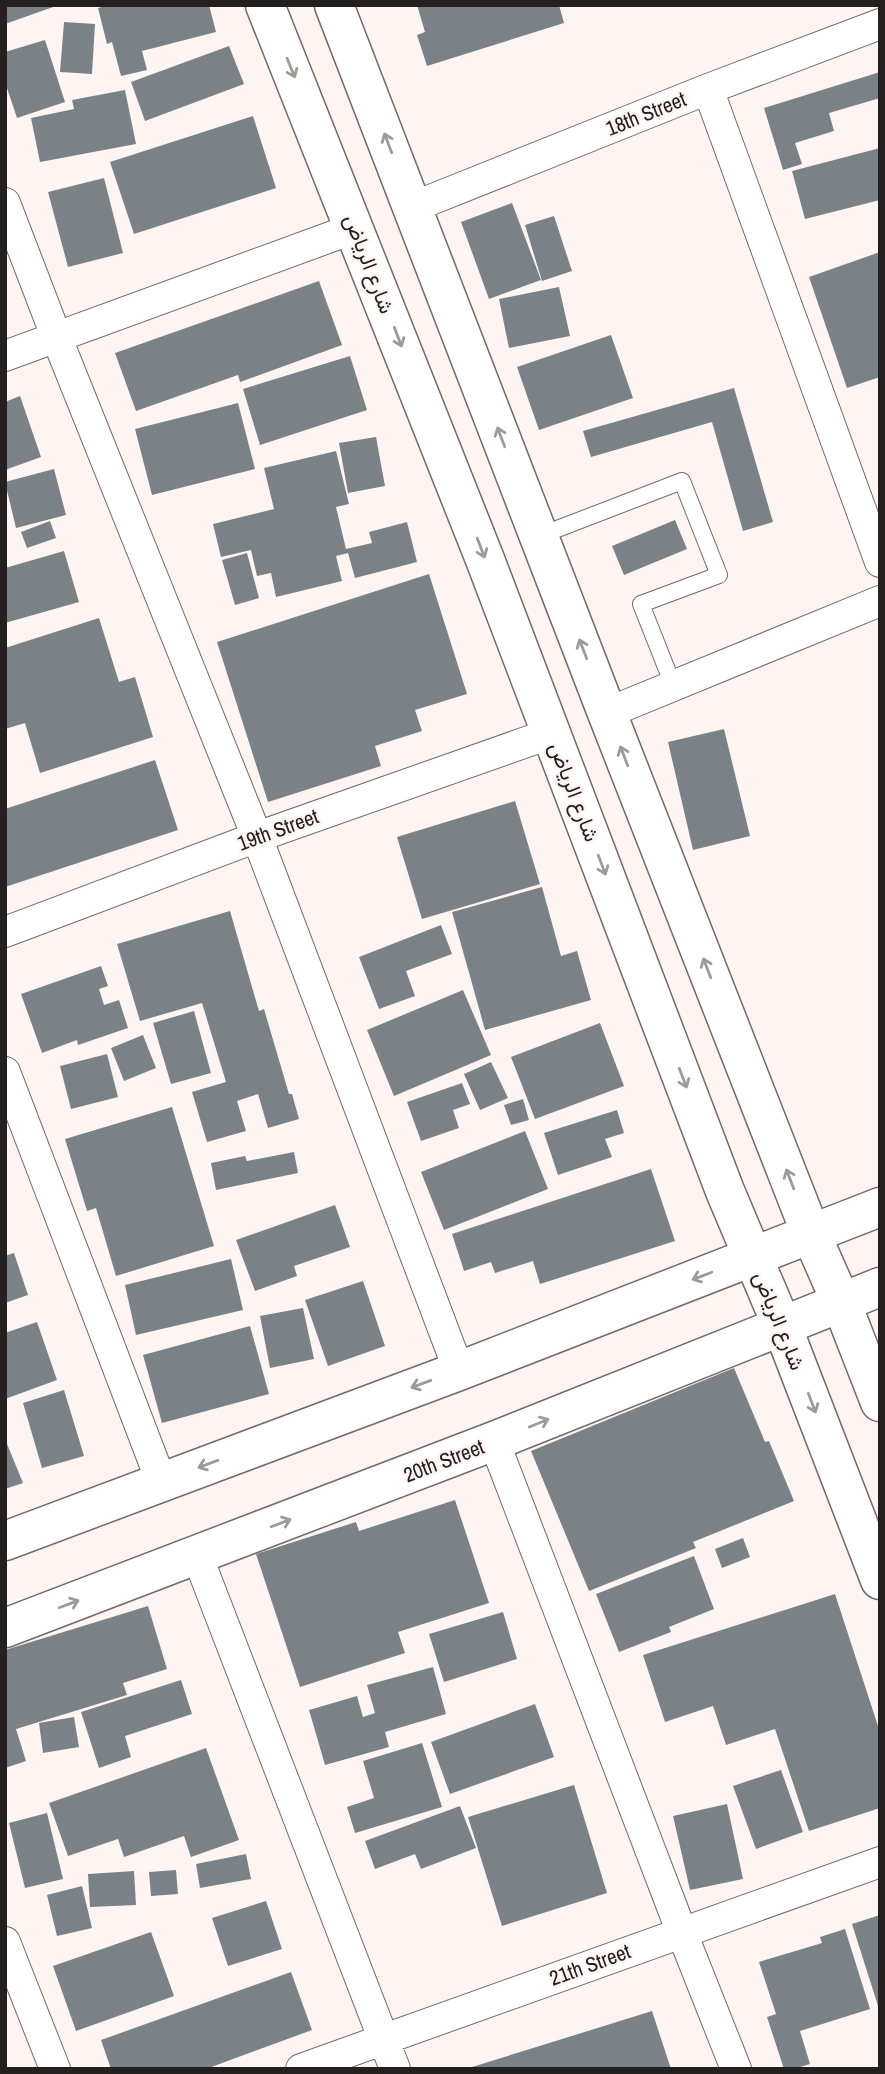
<svg xmlns="http://www.w3.org/2000/svg" width="885" height="2074" viewBox="0 0 885 2074" font-family="'Archivo Narrow',Vazirmatn,sans-serif">
	<rect width="100%" height="100%" fill="#fef5f3"/>
	<path fill="#7a8287" d="M5 5H56V6L5 24Z
		M109 5H209L216 32 142 51 147 70 121 76 112 42 107 44 98 8Z
		M417 5H559L564 23 427 66 417 35 425 32Z
		M64 22 95 24 92 74 60 72Z
		M45 40 65 102 17 118 5 82V52Z
		M229 46 244 84 145 121 131 82Z
		M880 72V98L829 113 834 131 795 143 802 164 783 170 764 108Z
		M125 90 136 144 40 162 31 118 74 109 72 100Z
		M253 116 276 188 134 234 110 162Z
		M880 148V200L805 219 792 171Z
		M104 178 123 253 68 267 48 192Z
		M512 203 541 280 489 299 461 222Z
		M554 216 572 271 542 281 525 225Z
		M880 252V377L847 388 809 277Z
		M319 281 342 345 240 382 238 375 136 411 115 353Z
		M559 287 570 336 509 348 499 299Z
		M611 335 633 398 539 430 517 367Z
		M350 356 367 410 260 445 243 389Z
		M734 388 773 522 743 531 712 422 591 457 583 431Z
		M20 396 41 457 5 470V402Z
		M238 403 255 469 152 495 135 429Z
		M376 437 385 486 348 493 339 443Z
		M336 451 349 504 336 507 346 549 372 543 369 532 407 522 417 562 355 578 348 553 336 556 342 581 276 597 271 573 257 576 251 550 221 557 213 524 274 509 264 468Z
		M54 469 66 515 16 528 5 482Z
		M675 520 687 549 624 575 612 546Z
		M50 521 56 538 27 548 21 532Z
		M64 551 79 602 5 623V568Z
		M247 553 259 598 235 605 222 560Z
		M429 574 467 694 415 710 422 731 375 746 381 766 268 802 217 642Z
		M99 618 119 682 135 677 153 737 40 773 25 723 5 729V648Z
		M724 729 750 836 693 850 668 742Z
		M155 760 178 830 5 887V809Z
		M515 801 540 884 422 919 397 837Z
		M542 887 561 956 577 951 591 1000 485 1030 452 912Z
		M230 911 259 1011 264 1009 289 1094H292L299 1119 268 1128 258 1094 237 1101 246 1131 207 1142 192 1092 226 1082 202 1003 140 1021 117 944Z
		M441 925 452 954 406 971 415 996 379 1009 359 957Z
		M101 966 108 986 99 989 104 1005 119 1000 128 1028 78 1045 77 1040 42 1053 21 994Z
		M463 990 491 1055 394 1096 367 1030Z
		M194 1011 211 1073 171 1084 153 1023Z
		M600 1023 624 1086 535 1119 511 1057Z
		M143 1035 156 1068 124 1081 111 1048Z
		M107 1054 118 1097 71 1109 60 1066Z
		M491 1062 508 1098 480 1110 464 1074Z
		M462 1083 470 1104 453 1110 459 1128 421 1141 407 1102Z
		M523 1099 529 1120 511 1125 504 1105Z
		M172 1107 214 1246 116 1276 96 1208 87 1211 65 1139Z
		M617 1110 624 1133 605 1139 612 1157 558 1175 544 1133Z
		M525 1131 548 1189 444 1230 421 1172Z
		M294 1152 298 1173 216 1190 211 1163 245 1156 247 1161Z
		M651 1169 675 1241 540 1284 533 1261 495 1273 491 1262 464 1271 452 1234Z
		M335 1205 350 1247 294 1266 297 1276 255 1291 236 1240Z
		M14 1253 28 1295 5 1303V1256Z
		M231 1259 243 1310 136 1335 125 1285Z
		M363 1281 385 1346 328 1366 305 1300Z
		M303 1308 314 1359 270 1368 260 1316Z
		M37 1322 57 1380 5 1399V1333Z
		M250 1326 269 1394 162 1423 143 1355Z
		M734 1368 765 1442 769 1441 794 1501 693 1542 696 1548 589 1591 531 1451Z
		M64 1390 84 1456 42 1468 23 1403Z
		M5 1439 23 1483 5 1489Z
		M455 1500 489 1603 398 1632 405 1653 300 1687 256 1554 356 1522 359 1531Z
		M743 1538 750 1557 722 1568 715 1549Z
		M694 1556 714 1609 669 1627 671 1632 619 1652 596 1594Z
		M835 1594 878 1726 880 1725V1808L809 1831 775 1729 726 1745 713 1706 665 1722 643 1655Z
		M148 1606 167 1669 123 1683 127 1695 16 1729 26 1761 5 1768V1650Z
		M503 1612 517 1659 444 1682 429 1634Z
		M433 1667 446 1714 385 1732 389 1747 325 1765 309 1710 357 1696 363 1717 375 1713 367 1685Z
		M181 1680 192 1714 125 1736 131 1757 99 1768 81 1712Z
		M535 1704 554 1757 450 1794 431 1742Z
		M74 1717 79 1747 43 1753 39 1723Z
		M422 1743 442 1807 355 1833 347 1807 374 1798 363 1761Z
		M206 1748 239 1840 191 1857 184 1836 124 1857 118 1839 68 1856 49 1803Z
		M781 1770 803 1832 756 1849 733 1786Z
		M574 1785 607 1893 502 1926 468 1817Z
		M727 1804 743 1879 690 1890 673 1816Z
		M460 1806 476 1848 421 1869 415 1854 375 1869 365 1841Z
		M47 1813 63 1879 25 1888 9 1823Z
		M246 1854 251 1879 200 1888 196 1864Z
		M176 1870 178 1894 151 1896 149 1872Z
		M134 1871 136 1905 90 1907 88 1874Z
		M82 1886 92 1928 57 1936 47 1895Z
		M266 1901 282 1949 228 1966 212 1918Z
		M880 1915V2009H879L852 1924Z
		M845 1929 870 2009 800 2031 810 2064 794 2069H784L767 2017 776 2014 759 1962 822 1943 820 1937Z
		M151 1932 174 1996 76 2031 53 1966Z
		M291 1972 312 2030 206 2069H111L101 2040Z
		M652 2011 671 2069H469V2068Z"/>
	<g fill="none" stroke-linecap="round" stroke-linejoin="round">
		<g stroke="#736a68" stroke-width="18">
			<path id="lane" d="M539 536 682 481 719 575 641 604 673 685"/>
		</g>
		<g stroke="#736a68" stroke-width="32">
			<path id="street" d="M708 89 880 562
				M5 203 56 336 257 837 459 1371
				M413 207 708 89 880 24
				M5 356 355 228
				M607 713 880 601
				M5 932 257 837 552 733
				M5 1072 161 1481
				M494 1441 682 1933 736 2069
				M197 1555 395 2069
				M5 1942 55 2069
				M301 2069 880 1862"/>
		</g>
		<g stroke="#736a68" stroke-width="41">
			<path id="secondary" d="M265 5 486 562 725 1191 782 1326 880 1580
				M334 5 607 713 811 1234 841 1302 880 1402
				M5 1541 459 1371 880 1207
				M5 1628 494 1441 880 1287"/>
		</g>
		<use href="#lane" stroke="#fff" stroke-width="16"/>
		<use href="#street" stroke="#fff" stroke-width="30"/>
		<use href="#secondary" stroke="#fff" stroke-width="38"/>
	</g>
	<defs><path id="oneway-shaft" d="M-6 0H5M1.5-3L5.5 0L1.5 3" fill="none" stroke-width="1.6" stroke-linecap="round" stroke-linejoin="round" transform="scale(1.75)"/></defs>
	<g stroke="#9c9b9a">
		<use href="#oneway-shaft" transform="translate(291 68) rotate(68)"/>
		<use href="#oneway-shaft" transform="translate(388 143) rotate(-111)"/>
		<use href="#oneway-shaft" transform="translate(398 337) rotate(69)"/>
		<use href="#oneway-shaft" transform="translate(501 437) rotate(-111)"/>
		<use href="#oneway-shaft" transform="translate(481 548) rotate(69)"/>
		<use href="#oneway-shaft" transform="translate(583 649) rotate(-111)"/>
		<use href="#oneway-shaft" transform="translate(624 756) rotate(-111)"/>
		<use href="#oneway-shaft" transform="translate(602 865) rotate(69)"/>
		<use href="#oneway-shaft" transform="translate(707 968) rotate(-111)"/>
		<use href="#oneway-shaft" transform="translate(683 1078) rotate(69)"/>
		<use href="#oneway-shaft" transform="translate(790 1179) rotate(-111)"/>
		<use href="#oneway-shaft" transform="translate(702 1276) rotate(159)"/>
		<use href="#oneway-shaft" transform="translate(421 1384) rotate(160)"/>
		<use href="#oneway-shaft" transform="translate(812 1403) rotate(69)"/>
		<use href="#oneway-shaft" transform="translate(539 1423) rotate(-22)"/>
		<use href="#oneway-shaft" transform="translate(208 1464) rotate(160)"/>
		<use href="#oneway-shaft" transform="translate(281 1523) rotate(-21)"/>
		<use href="#oneway-shaft" transform="translate(69 1604) rotate(-21)"/>
	</g>
	<g text-anchor="middle" stroke-width="5" stroke-linejoin="round" paint-order="stroke">
		<g font-size="21" fill="#24201f" stroke="#fef5f3">
			<text transform="translate(646 114) rotate(-22)" y="7">18th Street</text>
			<text transform="translate(369 264) rotate(69)" y="7">شارع الرياض</text>
			<text transform="translate(574 792) rotate(69)" y="7">شارع الرياض</text>
			<text transform="translate(278 830) rotate(-20)" y="7">19th Street</text>
			<text transform="translate(779 1321) rotate(68)" y="7">شارع الرياض</text>
			<text transform="translate(444 1461) rotate(-21)" y="7">20th Street</text>
			<text transform="translate(590 1965) rotate(-20)" y="7">21th Street</text>
		</g>
	</g>
	<rect width="885" height="2074" fill="none" stroke="#24201f" stroke-width="14"/>
</svg>
